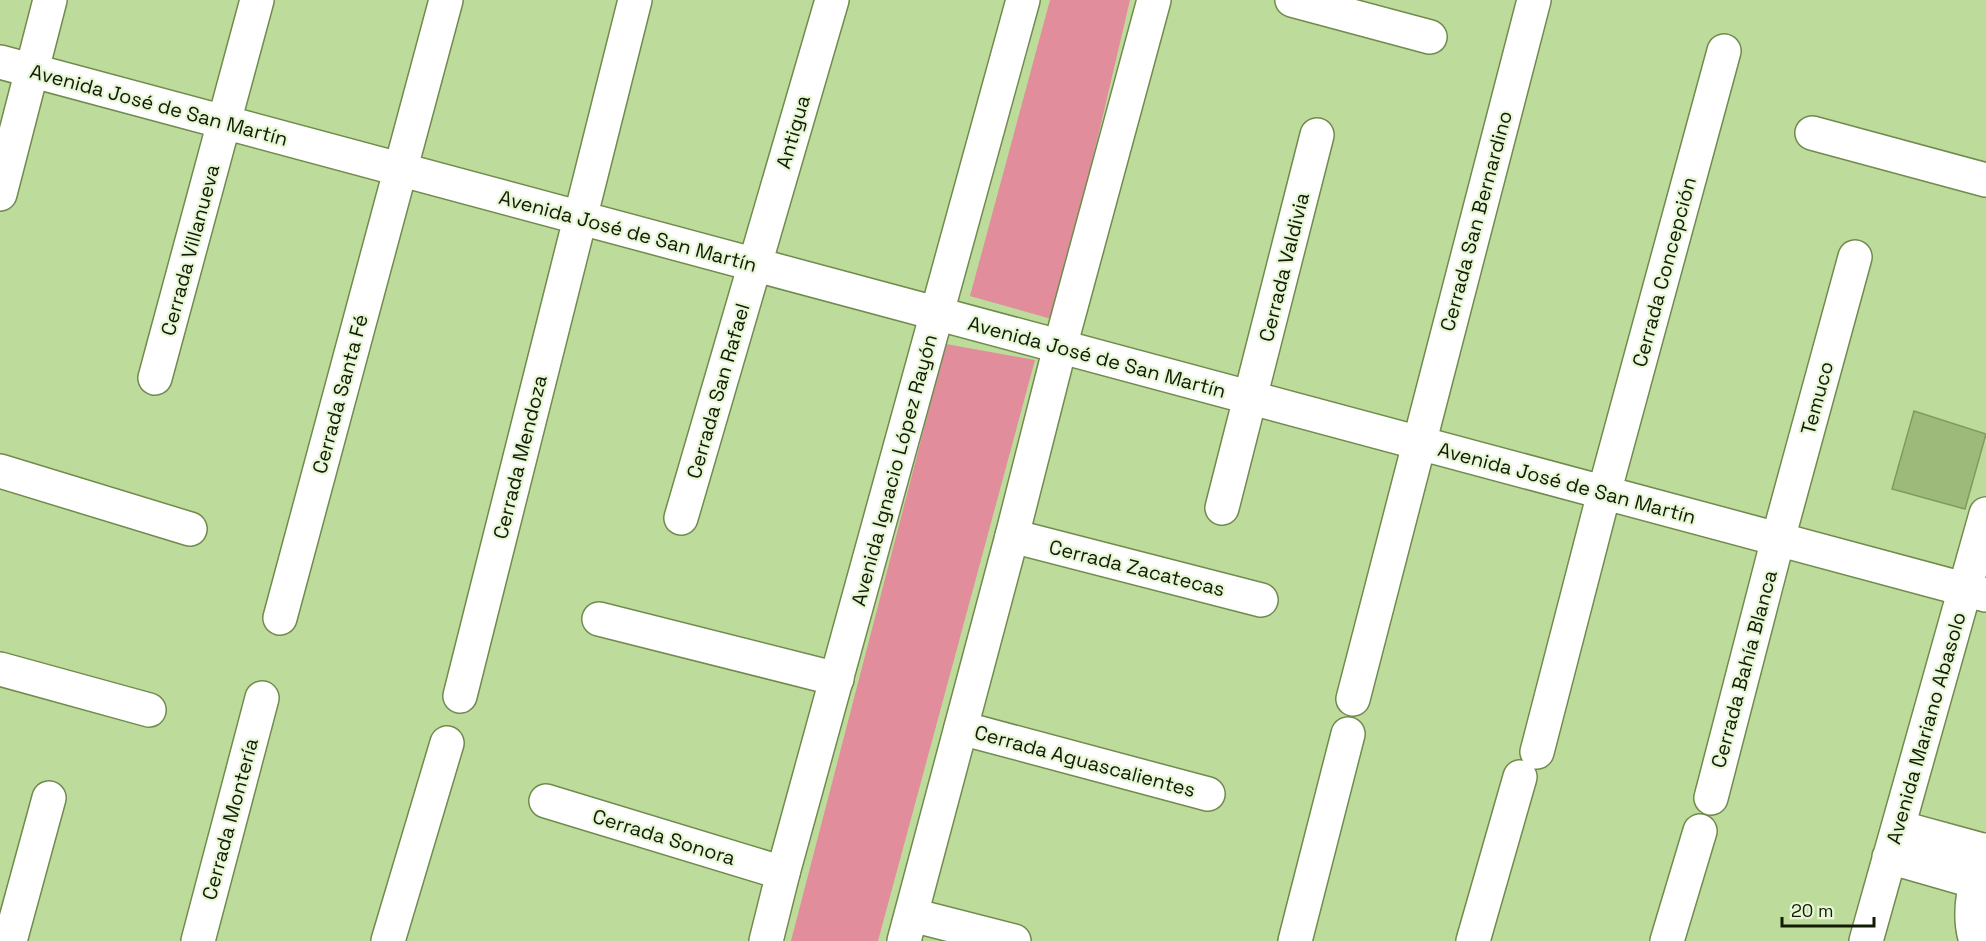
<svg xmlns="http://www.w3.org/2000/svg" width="1986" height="941" viewBox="0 0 1986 941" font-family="'Space Grotesk',sans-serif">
	<rect width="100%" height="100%" fill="#bddc9b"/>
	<path fill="#e18d9c" d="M1050 0H1130L1055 320 970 296Z
		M946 344 1035 360 878 941H791Z"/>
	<path fill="#9dba7b" stroke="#7f9c5d" stroke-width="1.5" d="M1914 411 1986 434 1965 509 1892 489Z"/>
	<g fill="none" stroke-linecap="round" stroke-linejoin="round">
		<g stroke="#708b4d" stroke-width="36">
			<path id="minor" d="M1292 0 1430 37
				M0 62 1986 595
				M1812 133 1986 180
				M0 194 50 0
				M155 378 257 0
				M0 471 190 529
				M1222 508 1317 135
				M681 518 832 0
				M1012 536 1261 600
				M280 618 446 0
				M599 619 837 679
				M0 669 149 710
				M460 696 635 0
				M1353 699 1534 0
				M961 728 1208 794
				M1537 752 1604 493 1724 51
				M1711 798 1778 539 1855 257
				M546 801 783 873
				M1898 827 1986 851
				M1889 857 1976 882
				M912 915 1014 941
				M10 941 49 798
				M198 941 262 698
				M388 941 447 743
				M1295 941 1348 734
				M1473 941 1520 777
				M1667 941 1700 831
				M1866 941 1986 514
				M1976 941C1966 911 1976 879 1986 850"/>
		</g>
		<g stroke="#708b4d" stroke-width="36">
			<path id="tertiary" d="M766 941 783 873 1023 0
				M904 941 1012 536 1060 347 1154 0"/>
		</g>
		<use href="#minor" stroke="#fff" stroke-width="33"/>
		<use href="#tertiary" stroke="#fff" stroke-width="33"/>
	</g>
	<g text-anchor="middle" stroke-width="4.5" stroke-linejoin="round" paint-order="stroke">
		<g font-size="20" fill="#121c04" stroke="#e7f7d6">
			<text transform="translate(159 105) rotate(15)" y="7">Avenida José de San Martín</text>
			<text transform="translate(793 132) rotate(-74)" y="7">Antigua</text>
			<text transform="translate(1476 221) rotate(-75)" y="7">Cerrada San Bernardino</text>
			<text transform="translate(628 231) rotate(15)" y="7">Avenida José de San Martín</text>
			<text transform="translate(190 250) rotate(-75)" y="7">Cerrada Villanueva</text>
			<text transform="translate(1284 267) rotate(-76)" y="7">Cerrada Valdivia</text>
			<text transform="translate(1664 272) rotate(-75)" y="7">Cerrada Concepción</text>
			<text transform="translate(1097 357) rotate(15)" y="7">Avenida José de San Martín</text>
			<text transform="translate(718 391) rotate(-74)" y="7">Cerrada San Rafael</text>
			<text transform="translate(340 394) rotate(-75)" y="7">Cerrada Santa Fé</text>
			<text transform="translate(1817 398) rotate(-75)" y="7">Temuco</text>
			<text transform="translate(520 457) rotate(-76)" y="7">Cerrada Mendoza</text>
			<text transform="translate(894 470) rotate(-75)" y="7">Avenida Ignacio López Rayón</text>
			<text transform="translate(1567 483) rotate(15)" y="7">Avenida José de San Martín</text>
			<text transform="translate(1137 568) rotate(14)" y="7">Cerrada Zacatecas</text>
			<text transform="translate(1744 669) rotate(-75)" y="7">Cerrada Bahía Blanca</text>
			<text transform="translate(1926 728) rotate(-74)" y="7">Avenida Mariano Abasolo</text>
			<text transform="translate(1085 761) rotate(15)" y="7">Cerrada Aguascalientes</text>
			<text transform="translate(230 819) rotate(-75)" y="7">Cerrada Montería</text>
			<text transform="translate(664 837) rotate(17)" y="7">Cerrada Sonora</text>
		</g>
	</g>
	<path d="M1782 917v9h92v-9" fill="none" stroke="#121c04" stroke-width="3"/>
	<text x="1791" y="917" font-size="18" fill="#121c04" stroke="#e7f7d6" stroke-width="4.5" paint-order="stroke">20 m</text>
</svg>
